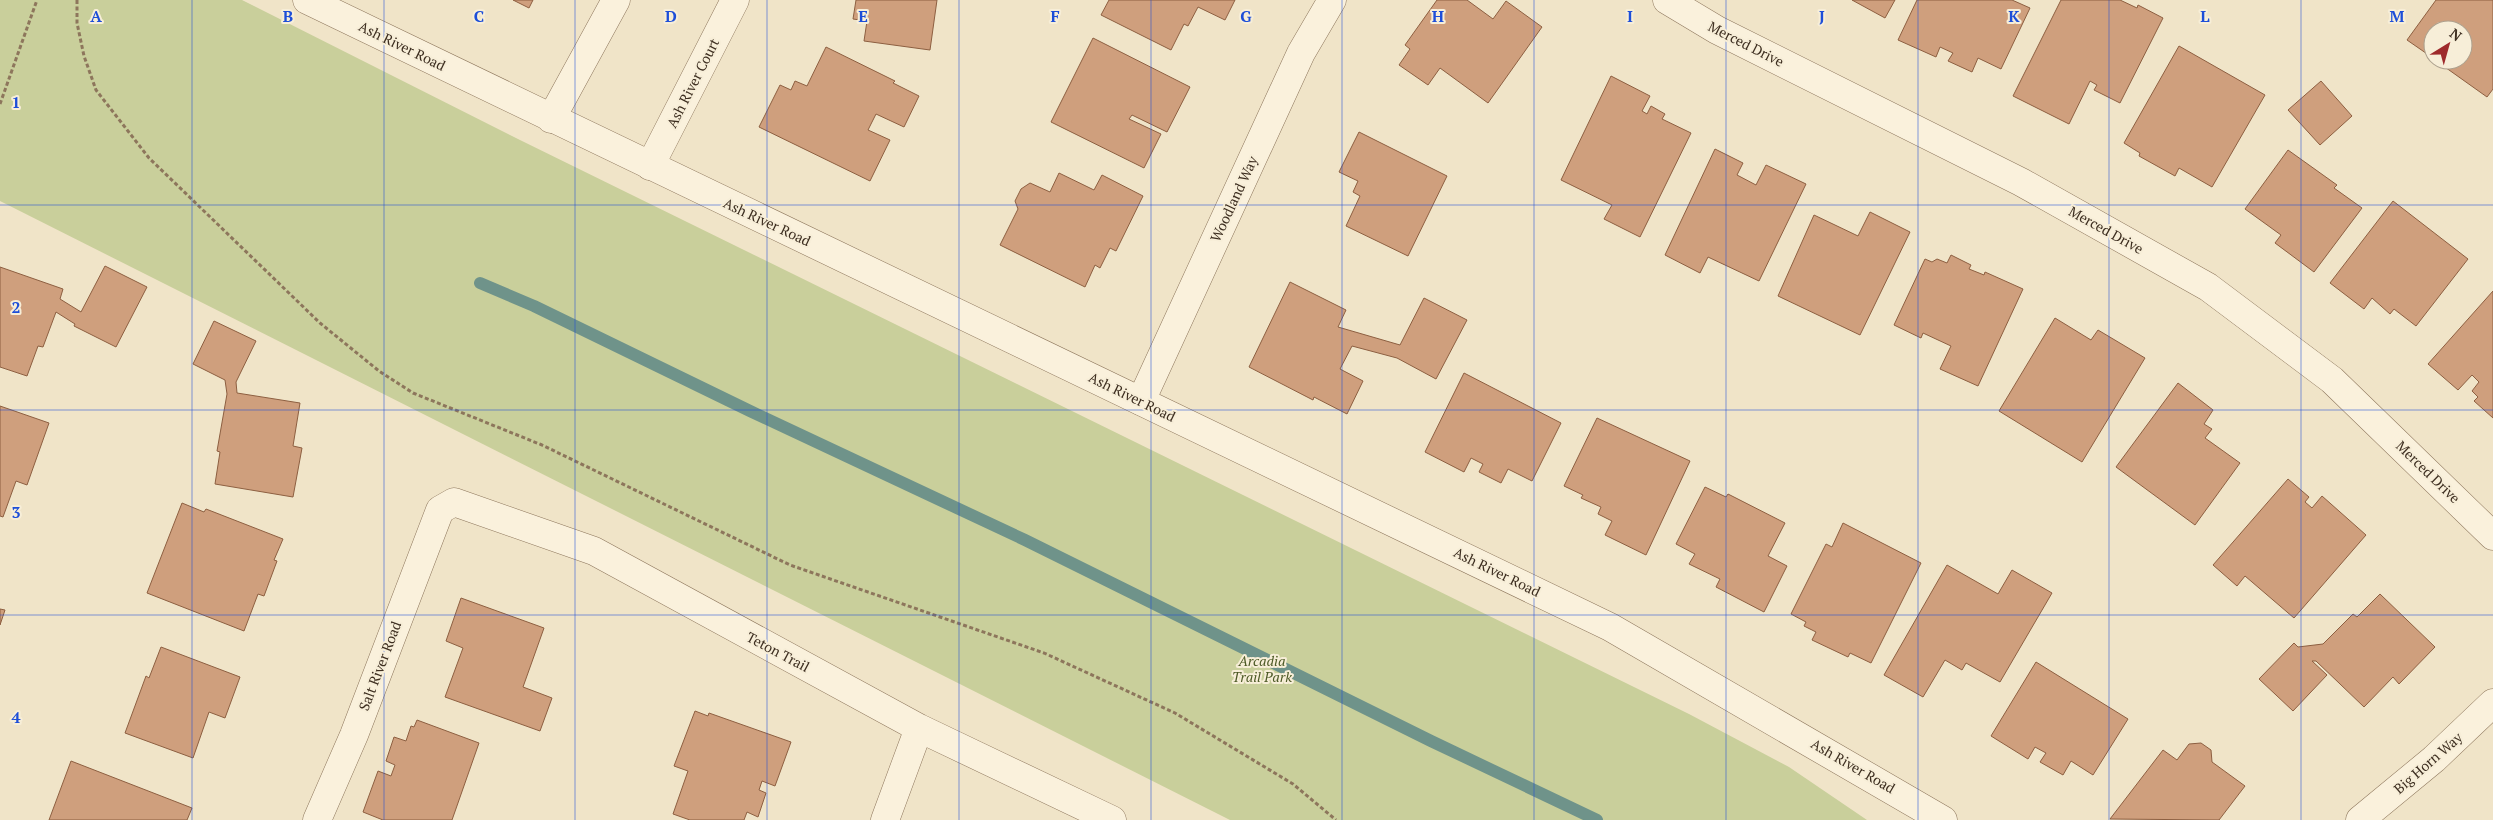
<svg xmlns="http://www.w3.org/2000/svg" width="2493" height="820" viewBox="0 0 2493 820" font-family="'PT Serif',serif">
	<rect width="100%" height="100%" fill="#f0e4c8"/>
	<path fill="#c9cf9b" d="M0 0H242L520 140 1689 714 1789 767 1867 820H1230L0 201Z"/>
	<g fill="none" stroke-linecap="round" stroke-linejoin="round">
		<path stroke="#6f938a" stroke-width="12" d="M480 283 534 306 750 411 1025 540 1431 741 1597 820"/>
	</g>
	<path fill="#cf9f7d" stroke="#8d5f41" d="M513 0H533L529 8Z
		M856 0H937L930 50 864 41 867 21 853 19Z
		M1109 0H1235L1225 20 1198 7 1188 26 1184 24 1171 50 1101 15Z
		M1437 0H1467L1493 19 1506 1 1542 27 1488 103 1440 68 1428 85 1399 65 1410 49 1405 45Z
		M1852 0H1895L1885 18Z
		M1917 0H2012L2030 8 2001 69 1978 58 1972 72 1948 61 1953 53 1940 47 1936 57 1898 40Z
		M2061 0H2120L2137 8 2138 5 2163 18 2120 103 2094 90 2097 85 2090 81 2069 124 2013 96Z
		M2436 0H2493V89L2487 97 2435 60H2463V30H2433V58L2407 40Z
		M1093 38 1190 87 1167 132 1132 115 1129 119 1161 134 1144 168 1051 122Z
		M2179 46 2265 95 2212 187 2179 168 2175 176 2139 156 2140 153 2124 143Z
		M826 47 895 81 893 83 919 96 904 127 876 114 868 130 890 140 870 181 759 127 780 85 791 90 795 81 807 86Z
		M1611 76 1650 96 1642 111 1647 114 1651 106 1665 114 1662 119 1691 133 1640 237 1604 219 1612 205 1561 180Z
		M2321 81 2352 116 2320 145 2288 110Z
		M1359 132 1447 176 1408 256 1346 226 1360 196 1353 192 1358 181 1339 172Z
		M1715 149 1743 163 1737 175 1756 185 1766 165 1806 184 1759 281 1708 257 1700 273 1665 255Z
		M2288 150 2337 185 2334 188 2362 208 2314 272 2275 243 2281 235 2245 209Z
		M1059 173 1094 190 1102 175 1143 196 1116 251 1110 248 1100 268 1095 265 1085 287 1000 245 1018 209 1015 201 1021 189 1030 183 1050 192Z
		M2393 201 2468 259 2416 326 2394 309 2390 314 2372 298 2364 309 2330 283Z
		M1870 212 1910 232 1860 335 1778 296 1814 215 1858 236Z
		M1951 255 1971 265 1969 269 1984 275 1985 272 2023 289 1978 386 1940 369 1951 346 1923 333 1921 338 1894 325 1925 259 1932 262 1937 259 1947 263Z
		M105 266 147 287 116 347 74 326 75 324 56 312 43 347 38 346 27 376 0 367V267L63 289 60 299 81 312Z
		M1290 282 1346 310 1338 327 1400 345 1424 298 1467 320 1436 379 1397 358 1352 346 1340 369 1363 381 1347 414 1314 397 1313 400 1249 367Z
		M2493 291V418L2474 401 2478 397 2472 391 2479 382 2472 375 2458 390 2428 364Z
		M2055 318 2091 340 2098 330 2145 358 2082 462 1999 411Z
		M214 321 256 341 236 382 237 393 300 403 293 446 302 448 293 497 215 484 220 452 217 451 227 394 225 380 193 364Z
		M1464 373 1561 423 1532 481 1508 469 1501 483 1479 472 1483 464 1471 458 1464 472 1425 452Z
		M2178 383 2213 410 2204 424 2212 429 2205 438 2240 463 2195 525 2116 467Z
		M0 406 49 423 27 485 16 481 3 517 0 516Z
		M1597 418 1690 461 1646 555 1605 535 1612 521 1598 514 1601 507 1581 498 1583 495 1564 486Z
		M2288 479 2309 497 2305 502 2312 508 2322 496 2366 535 2294 618 2245 576 2237 586 2213 565Z
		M1705 487 1726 497 1728 494 1785 523 1768 556 1787 566 1764 612 1716 587 1720 579 1689 564 1695 554 1676 544Z
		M182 503 204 512 206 509 283 539 274 560 277 561 264 596 258 594 244 631 147 593Z
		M1843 523 1921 563 1871 663 1850 653 1848 657 1812 640 1816 632 1804 626 1806 622 1791 614 1826 544 1832 547Z
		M1947 565 1998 594 2012 570 2052 593 2000 682 1966 663 1962 670 1945 660 1923 697 1884 675Z
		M2380 594 2435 647 2399 684 2393 677 2364 707 2316 661H2312L2327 675 2293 711 2259 679 2294 643 2298 647 2323 644 2353 614 2357 617Z
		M461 598 544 628 523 687 552 698 540 731 445 697 463 648 446 641Z
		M0 609 5 610 0 625Z
		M161 647 240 677 225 718 209 712 193 758 125 733 146 676 149 678Z
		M2036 662 2128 719 2093 775 2071 761 2063 775 2040 762 2046 753 2035 747 2028 759 1991 736Z
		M695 711 708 716 709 713 791 742 775 786 762 781 759 790 766 793 758 817 747 812 744 820H690L673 814 688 771 674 766Z
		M417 720 479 743 452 820H383L363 812 378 771 391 776 395 765 386 761 394 737 406 741 411 726 414 727Z
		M2201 743 2211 750 2212 762 2245 786 2219 820 2110 819 2163 750 2177 760 2189 744Z
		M71 761 192 808 187 820H49Z"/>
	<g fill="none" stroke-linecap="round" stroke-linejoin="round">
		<g stroke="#8d765c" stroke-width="29">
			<path id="minor" d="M1667 0 1717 30 2021 182 2208 287 2332 380 2493 536
				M551 119 616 0
				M650 166 735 0
				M1141 401 1301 53 1332 0
				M317 820 354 735 440 510 454 502 594 551 919 728 1112 820
				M885 820 919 728
				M2360 820 2434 759 2493 703"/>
		</g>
		<g stroke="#8d765c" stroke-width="29">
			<path id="tertiary" d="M307 0 1610 627 1943 820"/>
		</g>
		<path stroke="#8d765c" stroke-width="3" stroke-dasharray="4 2.5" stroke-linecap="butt" d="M77 0V23L84 56 96 90 149 158 320 323 379 371 413 393 542 445 790 565 1044 653 1175 713 1293 784 1336 820
			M0 104 37 0"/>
		<use href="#minor" stroke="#faf1dc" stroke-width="28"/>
		<use href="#tertiary" stroke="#faf1dc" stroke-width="28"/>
	</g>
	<path fill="none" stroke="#1d4ed8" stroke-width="1" stroke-opacity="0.55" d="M192 0V820M384 0V820M575 0V820M767 0V820M959 0V820M1151 0V820M1342 0V820M1534 0V820M1726 0V820M1918 0V820M2109 0V820M2301 0V820M0 205H2493M0 410H2493M0 615H2493"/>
	<g text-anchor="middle" stroke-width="4" stroke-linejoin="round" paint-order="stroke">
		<g font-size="14" fill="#3d2e20" stroke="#f7eed8">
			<text transform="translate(1746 44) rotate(27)" y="5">Merced Drive</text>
			<text transform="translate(402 46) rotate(26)" y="5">Ash River Road</text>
			<text transform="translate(693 83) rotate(-63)" y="5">Ash River Court</text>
			<text transform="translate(1234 199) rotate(-65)" y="5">Woodland Way</text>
			<text transform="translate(767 222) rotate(25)" y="5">Ash River Road</text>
			<text transform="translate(2106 230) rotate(29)" y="5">Merced Drive</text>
			<text transform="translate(1132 397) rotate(26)" y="5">Ash River Road</text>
			<text transform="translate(2428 472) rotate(44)" y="5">Merced Drive</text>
			<text transform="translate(1497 572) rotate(26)" y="5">Ash River Road</text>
			<text transform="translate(778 652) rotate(28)" y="5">Teton Trail</text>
			<text transform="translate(380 666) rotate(-69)" y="5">Salt River Road</text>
			<text transform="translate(2428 763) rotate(-41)" y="5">Big Horn Way</text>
			<text transform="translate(1853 766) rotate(30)" y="5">Ash River Road</text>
		</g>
		<g font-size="14" font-style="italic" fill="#4d5a26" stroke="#f7eed8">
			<text x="1262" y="666">Arcadia<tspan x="1262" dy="16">Trail Park</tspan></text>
		</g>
	</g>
	<g font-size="16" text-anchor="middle" font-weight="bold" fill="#1d4ed8" stroke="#f7eed8" stroke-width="4" stroke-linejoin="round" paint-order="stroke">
		<text x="96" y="22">A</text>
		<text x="288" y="22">B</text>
		<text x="479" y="22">C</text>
		<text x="671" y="22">D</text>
		<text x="863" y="22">E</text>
		<text x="1055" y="22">F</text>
		<text x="1246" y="22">G</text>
		<text x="1438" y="22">H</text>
		<text x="1630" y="22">I</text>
		<text x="1822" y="22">J</text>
		<text x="2014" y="22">K</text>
		<text x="2205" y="22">L</text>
		<text x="2397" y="22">M</text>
		<text x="16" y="108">1</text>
		<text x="16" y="313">2</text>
		<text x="16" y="518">3</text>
		<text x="16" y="723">4</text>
	</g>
	<g transform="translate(2448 45) rotate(37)"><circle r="24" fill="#f7eed8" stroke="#ada18e"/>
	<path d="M0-4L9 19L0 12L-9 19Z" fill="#9e2a2b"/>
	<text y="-8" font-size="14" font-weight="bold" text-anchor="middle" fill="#3d2e20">N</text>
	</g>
</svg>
